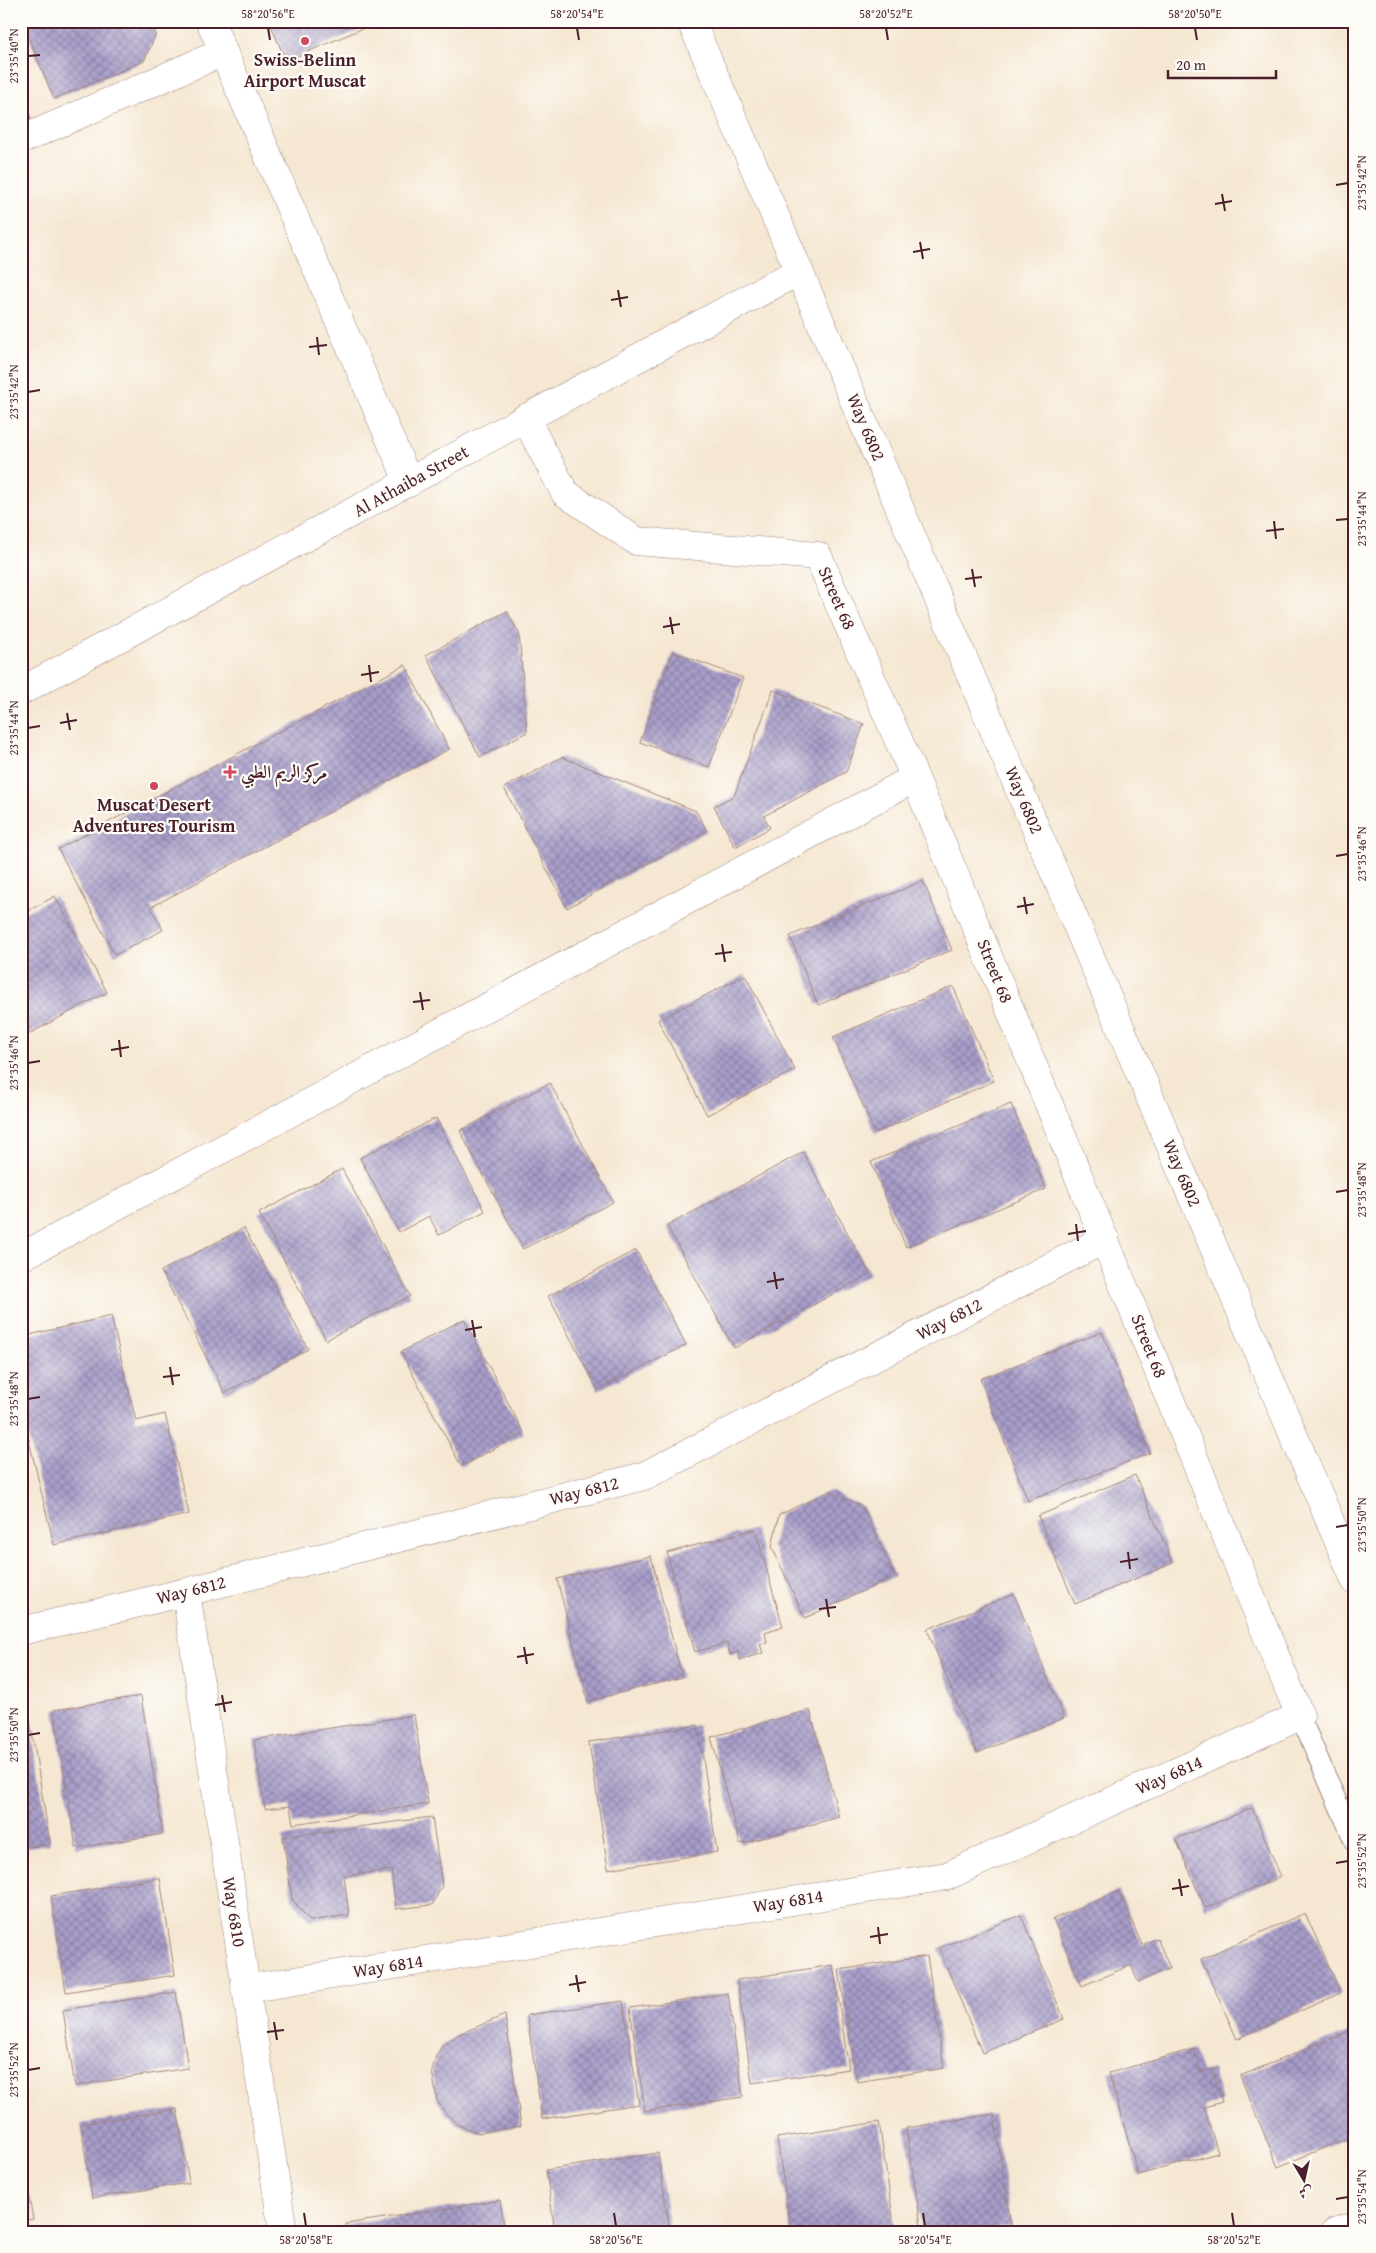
<svg xmlns="http://www.w3.org/2000/svg" width="1376" height="2253" viewBox="0 0 1376 2253" font-family="'Gentium Book Plus',Amiri,serif">
<style>
.building{fill:url(#building-cross-hatch)}
.lines{fill:none;stroke-linecap:round;stroke-linejoin:round}
.service-casing{stroke:#a0837e;stroke-width:21}
.minor-casing{stroke:#a0837e;stroke-width:29}
.tertiary-casing{stroke:#a0837e;stroke-width:29}
.service{stroke:#fff;stroke-width:19}
.minor{stroke:#fff;stroke-width:28}
.tertiary{stroke:#fff;stroke-width:28}
.ticks{fill:none;stroke:#4a1f2b;stroke-width:2}
.poi-dot{fill:#d1495b;stroke:#fdfcf7;stroke-width:2}
.labels{text-anchor:middle;stroke-width:4.5;stroke-linejoin:round;paint-order:stroke}
.poi-label{font-size:18px;font-weight:bold;fill:#4a1f2b;stroke:#fdfcf7}
.street-label{font-size:18px;fill:#4a1f2b;stroke:#fdfcf7}
.neatline{fill:none;stroke:#4a1f2b;stroke-width:2}
.ticks-label{font-size:12px;text-anchor:middle;fill:#4a1f2b}
</style>
<defs>
<pattern id="building-cross-hatch" width="8" height="8" patternUnits="userSpaceOnUse" patternTransform="scale(1.25)"><rect width="8" height="8" fill="#a89eca"/><path d="M0 0l8 8M0 8l8-8" fill="none" stroke="#8b80a4"/></pattern>
</defs>
<rect width="100%" height="100%" fill="#fdfcf7"/>
<filter id="ink" filterUnits="userSpaceOnUse"><feTurbulence type="fractalNoise" baseFrequency=".02" numOctaves="2"/><feDisplacementMap in="SourceGraphic" scale="10" xChannelSelector="R" yChannelSelector="G"/><feConvolveMatrix kernelMatrix="1 2 1 2 8 2 1 2 1" color-interpolation-filters="sRGB"/></filter>
<filter id="wash" filterUnits="userSpaceOnUse"><feTurbulence type="fractalNoise" baseFrequency=".0096" numOctaves="4" result="noise"/><feDisplacementMap in="SourceGraphic" scale="20" xChannelSelector="R" yChannelSelector="G"/><feGaussianBlur stdDeviation="1.12" result="paint"/><feColorMatrix in="noise" values="0 0 0 0 0 0 0 0 0 0 0 0 0 0 0 0 0 1.4 0 .05"/><feComposite in="paint" operator="in"/></filter>
<g filter="url(#wash)">
<rect width="100%" height="100%" fill="#f5e7d1"/>
<g id="blocks">
<path class="building" d="M 22,21 L 150,21 L 156,34 L 144,61 L 54,99 Z
M 269,21 L 380,21 L 286,61 Z
M 21,94 L 31,118 L 21,122 Z
M 507,611 L 519,633 L 527,732 L 480,757 L 426,655 Z
M 673,652 L 743,678 L 709,767 L 640,742 Z
M 405,665 L 449,749 L 151,907 L 163,930 L 115,955 L 58,849 Z
M 773,690 L 864,724 L 846,772 L 764,816 L 770,828 L 735,847 L 714,806 L 734,796 Z
M 562,757 L 696,811 L 707,831 L 567,908 L 504,788 Z
M 923,881 L 952,950 L 818,1005 L 790,936 Z
M 55,896 L 107,992 L 27,1035 L 21,1025 L 21,915 Z
M 745,975 L 795,1070 L 707,1115 L 658,1020 Z
M 953,986 L 994,1081 L 875,1133 L 833,1037 Z
M 550,1083 L 613,1202 L 523,1249 L 460,1131 Z
M 1011,1104 L 1046,1189 L 906,1247 L 871,1162 Z
M 436,1118 L 485,1211 L 439,1235 L 429,1216 L 399,1232 L 360,1158 Z
M 803,1152 L 870,1274 L 734,1348 L 667,1226 Z
M 342,1169 L 410,1296 L 326,1340 L 259,1213 Z
M 244,1228 L 308,1349 L 225,1393 L 161,1271 Z
M 636,1250 L 686,1345 L 598,1390 L 548,1296 Z
M 111,1316 L 136,1421 L 165,1414 L 189,1514 L 54,1545 L 21,1407 L 21,1337 Z
M 464,1319 L 524,1433 L 461,1466 L 401,1352 Z
M 1102,1332 L 1150,1453 L 1028,1501 L 980,1379 Z
M 1135,1475 L 1173,1563 L 1075,1604 L 1038,1516 Z
M 830,1491 L 863,1507 L 895,1576 L 805,1618 L 772,1547 L 779,1515 Z
M 755,1529 L 783,1627 L 765,1633 L 767,1643 L 760,1644 L 763,1653 L 740,1660 L 738,1652 L 730,1655 L 727,1643 L 695,1652 L 667,1553 Z
M 651,1556 L 682,1677 L 588,1701 L 557,1579 Z
M 1014,1594 L 1064,1718 L 977,1753 L 927,1629 Z
M 141,1696 L 163,1834 L 76,1848 L 54,1710 Z
M 810,1710 L 839,1817 L 740,1844 L 711,1737 Z
M 29,1714 L 50,1844 L 21,1848 L 21,1715 Z
M 414,1715 L 428,1804 L 293,1824 L 290,1806 L 265,1809 L 254,1740 Z
M 698,1725 L 717,1852 L 608,1869 L 589,1742 Z
M 1252,1808 L 1281,1877 L 1205,1908 L 1176,1839 Z
M 432,1817 L 442,1886 L 432,1905 L 396,1909 L 391,1870 L 344,1876 L 349,1915 L 310,1921 L 292,1899 L 283,1837 Z
M 160,1878 L 175,1975 L 66,1992 L 51,1896 Z
M 1119,1891 L 1142,1945 L 1157,1938 L 1170,1968 L 1138,1982 L 1131,1965 L 1082,1986 L 1053,1919 Z
M 1305,1913 L 1341,1993 L 1237,2039 L 1201,1959 Z
M 1021,1915 L 1064,2019 L 982,2053 L 939,1948 Z
M 927,1956 L 944,2068 L 857,2082 L 839,1970 Z
M 833,1965 L 849,2069 L 752,2083 L 737,1980 Z
M 176,1992 L 188,2068 L 75,2086 L 63,2010 Z
M 728,1993 L 743,2097 L 645,2111 L 630,2008 Z
M 623,2001 L 639,2104 L 542,2119 L 527,2015 Z
M 505,2015 L 521,2126 L 478,2133 L 457,2124 L 445,2113 L 437,2100 L 432,2071 L 436,2056 L 442,2046 L 457,2035 Z
M 1355,2029 L 1355,2135 L 1278,2167 L 1240,2076 Z
M 1194,2049 L 1201,2072 L 1213,2069 L 1222,2102 L 1204,2107 L 1218,2153 L 1138,2175 L 1109,2073 Z
M 177,2109 L 189,2183 L 92,2198 L 81,2124 Z
M 994,2114 L 1011,2226 L 973,2232 L 922,2232 L 906,2128 Z
M 879,2122 L 895,2232 L 791,2232 L 777,2138 Z
M 21,2153 L 33,2219 L 21,2221 Z
M 658,2153 L 670,2232 L 555,2232 L 546,2170 Z
M 500,2200 L 505,2232 L 347,2232 L 346,2224 Z"/>
</g>
</g>
<g filter="url(#ink)">
<use href="#blocks" fill-opacity="0" stroke="#a0837e" stroke-width="1"/>
<g class="lines">
<defs>
<path id="service" d="M 1300,1716 L 1355,1843"/>
<path id="minor" d="M 210,21 L 409,483
M 21,140 L 223,52
M 21,1257 L 915,778
M 186,1592 L 283,2232
M 21,1631 L 186,1592 L 644,1476 L 1105,1239
M 245,1989 L 947,1876 L 1300,1716 L 915,778 L 818,556 L 636,541 L 565,493 L 525,418
M 1335,2232 L 1355,2226"/>
<path id="tertiary" d="M 691,21 L 799,271 L 1355,1580
M 21,691 L 799,271"/>
</defs>
<use href="#service" class="service-casing"/>
<use href="#minor" class="minor-casing"/>
<use href="#tertiary" class="tertiary-casing"/>
<use href="#service" class="service"/>
<use href="#minor" class="minor"/>
<use href="#tertiary" class="tertiary"/>
</g>
</g>
<path class="ticks" d="M 268,28 L 270,40M 577,28 L 579,40M 886,28 L 888,40M 1195,28 L 1197,40M 28,56 L 40,55M 1336,185 L 1348,183M 1222,194 L 1225,211M 1215,204 L 1232,201M 920,242 L 923,259M 913,252 L 930,249M 618,290 L 621,307M 611,300 L 628,297M 317,337 L 319,355M 309,347 L 327,345M 28,392 L 40,390M 1336,520 L 1348,519M 1274,521 L 1276,539M 1266,531 L 1284,529M 972,569 L 975,587M 965,579 L 982,577M 670,617 L 673,634M 663,627 L 680,624M 369,665 L 371,682M 361,675 L 379,672M 67,713 L 70,730M 60,723 L 77,720M 28,728 L 40,726M 1336,856 L 1348,854M 1024,897 L 1027,914M 1017,907 L 1034,904M 722,944 L 725,962M 715,954 L 732,952M 420,992 L 423,1010M 413,1002 L 430,1000M 119,1040 L 121,1057M 111,1050 L 129,1047M 28,1063 L 40,1061M 1336,1192 L 1348,1190M 1076,1224 L 1078,1241M 1068,1234 L 1086,1231M 774,1272 L 777,1289M 767,1282 L 784,1279M 472,1320 L 475,1337M 465,1330 L 482,1327M 170,1367 L 173,1385M 163,1377 L 180,1375M 28,1399 L 40,1397M 1336,1527 L 1348,1525M 1128,1552 L 1130,1569M 1120,1562 L 1138,1559M 826,1599 L 829,1617M 819,1609 L 836,1607M 524,1647 L 527,1664M 517,1657 L 534,1654M 222,1695 L 225,1712M 215,1705 L 232,1702M 28,1735 L 40,1733M 1336,1863 L 1348,1861M 1179,1879 L 1182,1896M 1172,1889 L 1189,1886M 878,1927 L 880,1944M 870,1937 L 888,1934M 576,1975 L 579,1992M 569,1985 L 586,1982M 274,2022 L 277,2040M 267,2032 L 284,2030M 28,2070 L 40,2068M 1336,2199 L 1348,2197M 304,2213 L 306,2226M 614,2213 L 616,2226M 923,2213 L 925,2226M 1232,2213 L 1234,2226"/>
<g class="poi-dot">
<circle cx="305" cy="41" r="5"/>
<path d="M227.5 764.5h5v5h5v5h-5v5h-5v-5h-5v-5h5z"/>
<circle cx="154" cy="786" r="5"/>
</g>
<g class="labels">
<g class="poi-label">
<text x="305" y="66">Swiss-Belinn<tspan x="305" dy="21">Airport Muscat</tspan></text>
<text x="241" y="778" text-anchor="start">مركز الريم الطبي</text>
<text x="154" y="811">Muscat Desert<tspan x="154" dy="21">Adventures Tourism</tspan></text>
</g>
<g class="street-label">
<text transform="translate(866 427) rotate(67)" y="6">Way 6802</text>
<text transform="translate(411 481) rotate(-29)" y="6">Al Athaiba Street</text>
<text transform="translate(837 598) rotate(66)" y="6">Street 68</text>
<text transform="translate(1024 800) rotate(67)" y="6">Way 6802</text>
<text transform="translate(995 971) rotate(68)" y="6">Street 68</text>
<text transform="translate(1182 1173) rotate(67)" y="6">Way 6802</text>
<text transform="translate(949 1319) rotate(-27)" y="6">Way 6812</text>
<text transform="translate(1149 1346) rotate(68)" y="6">Street 68</text>
<text transform="translate(584 1491) rotate(-14)" y="6">Way 6812</text>
<text transform="translate(191 1590) rotate(-14)" y="6">Way 6812</text>
<text transform="translate(1169 1775) rotate(-24)" y="6">Way 6814</text>
<text transform="translate(788 1901) rotate(-9)" y="6">Way 6814</text>
<text transform="translate(234 1912) rotate(81)" y="6">Way 6810</text>
<text transform="translate(388 1966) rotate(-9)" y="6">Way 6814</text>
</g>
</g>
<rect width="1376" height="2253" fill="none" stroke="#fdfcf7" stroke-width="55"/>
<g transform="translate(1304 2180) rotate(171)" stroke="#fdfcf7" stroke-width="4" paint-order="stroke">
<path d="M0-4L9 19L0 12L-9 19Z" fill="#4a1f2b"/>
<text y="-8" font-size="14" font-weight="bold" text-anchor="middle" fill="#4a1f2b">ش</text>
</g>
<path d="M1168 70v8h108v-8" fill="none" stroke="#4a1f2b" stroke-width="2.5"/>
<text x="1176" y="70" font-size="15" fill="#4a1f2b" stroke="#fdfcf7" stroke-width="4" paint-order="stroke">20 m</text>
<rect x="28" y="28" width="1320" height="2198" class="neatline"/>
<g class="ticks-label">
<text x="268" y="18">58°20'56"E</text>
<text x="577" y="18">58°20'54"E</text>
<text x="886" y="18">58°20'52"E</text>
<text x="1195" y="18">58°20'50"E</text>
<text transform="translate(14 56) rotate(-90)" y="4">23°35'40"N</text>
<text transform="translate(1362 183) rotate(-90)" y="4">23°35'42"N</text>
<text transform="translate(14 392) rotate(-90)" y="4">23°35'42"N</text>
<text transform="translate(1362 519) rotate(-90)" y="4">23°35'44"N</text>
<text transform="translate(14 728) rotate(-90)" y="4">23°35'44"N</text>
<text transform="translate(1362 854) rotate(-90)" y="4">23°35'46"N</text>
<text transform="translate(14 1063) rotate(-90)" y="4">23°35'46"N</text>
<text transform="translate(1362 1190) rotate(-90)" y="4">23°35'48"N</text>
<text transform="translate(14 1399) rotate(-90)" y="4">23°35'48"N</text>
<text transform="translate(1362 1525) rotate(-90)" y="4">23°35'50"N</text>
<text transform="translate(14 1735) rotate(-90)" y="4">23°35'50"N</text>
<text transform="translate(1362 1861) rotate(-90)" y="4">23°35'52"N</text>
<text transform="translate(14 2070) rotate(-90)" y="4">23°35'52"N</text>
<text transform="translate(1362 2197) rotate(-90)" y="4">23°35'54"N</text>
<text x="306" y="2244">58°20'58"E</text>
<text x="616" y="2244">58°20'56"E</text>
<text x="925" y="2244">58°20'54"E</text>
<text x="1234" y="2244">58°20'52"E</text>
</g>
</svg>
